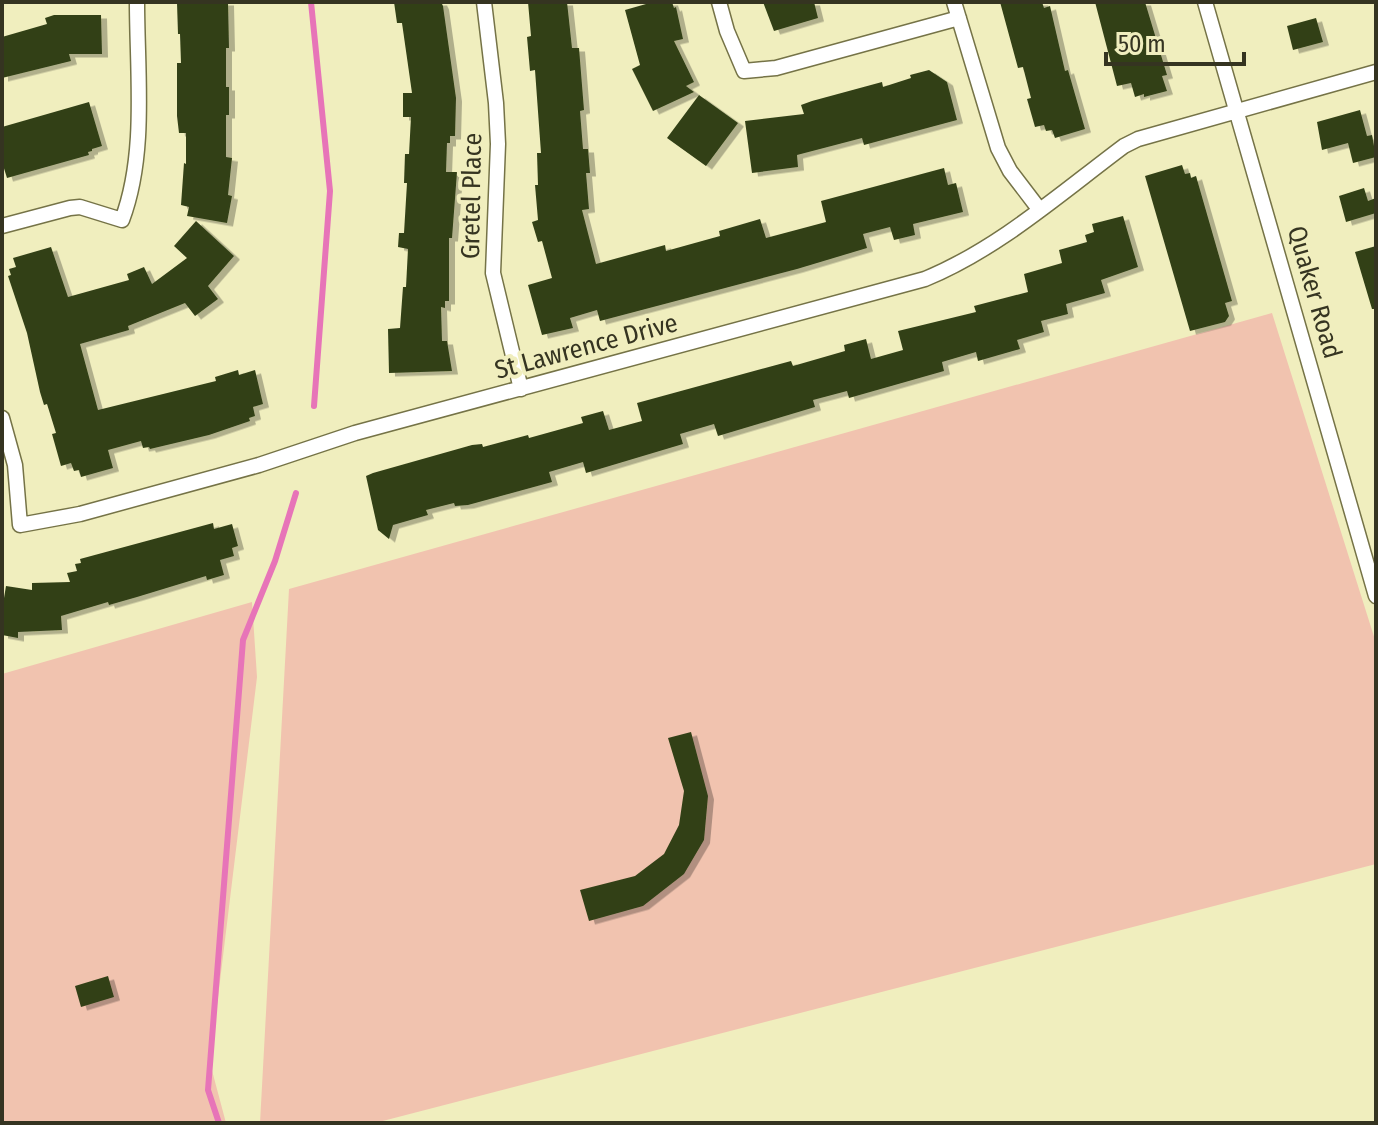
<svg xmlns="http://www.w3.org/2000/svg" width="1378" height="1125" viewBox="0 0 1378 1125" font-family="'Fira Sans Condensed',sans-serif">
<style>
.green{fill:#f1c3af}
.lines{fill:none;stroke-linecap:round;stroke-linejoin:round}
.stream{stroke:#e774b8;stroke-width:6}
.building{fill:#324017;filter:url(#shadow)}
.street-casing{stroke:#757347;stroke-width:17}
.street{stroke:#fff;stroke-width:14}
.labels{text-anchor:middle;stroke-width:8;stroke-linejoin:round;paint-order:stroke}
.street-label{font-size:26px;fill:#353421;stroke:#f0eebe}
</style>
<defs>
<filter id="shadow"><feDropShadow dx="6" dy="3.5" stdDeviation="0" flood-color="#0004"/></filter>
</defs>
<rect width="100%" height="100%" fill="#f0eebe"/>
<path class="green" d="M 1272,313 L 1376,643 L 1376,864 L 375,1123 L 260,1123 L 289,589 Z
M 252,602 L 257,677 L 210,1063 L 226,1123 L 2,1123 L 2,674 Z"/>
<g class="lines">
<path class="stream" d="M 311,2 L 330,191 L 314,406
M 219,1123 L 208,1090 L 243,640 L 275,561 L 296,493"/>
</g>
<path class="building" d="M 179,2 L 228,2 L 229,48 L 226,48 L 226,87 L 229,87 L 229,115 L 226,115 L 226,157 L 232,158 L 228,195 L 232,196 L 227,223 L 187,216 L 189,207 L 181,205 L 184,163 L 186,164 L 186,133 L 179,133 L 177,116 L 177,63 L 181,63 L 180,34 L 178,34 L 177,3 Z
M 394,2 L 441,2 L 443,6 L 456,98 L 455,136 L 450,136 L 450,143 L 447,143 L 446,172 L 457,172 L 452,238 L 449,238 L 449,301 L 445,301 L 445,308 L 441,307 L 442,341 L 447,341 L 452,371 L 389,373 L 388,329 L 400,328 L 403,287 L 406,287 L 408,249 L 398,247 L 399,233 L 404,233 L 407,183 L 404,183 L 405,154 L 409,154 L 411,117 L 403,117 L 403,93 L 412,93 L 402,23 L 397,23 Z
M 528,2 L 567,2 L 572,48 L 579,48 L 584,110 L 580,111 L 583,149 L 588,149 L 590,173 L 586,173 L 589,209 L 582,210 L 596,264 L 665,245 L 666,251 L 720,236 L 719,231 L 760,219 L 766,238 L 826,222 L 821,201 L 944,168 L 948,185 L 956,183 L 963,212 L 913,224 L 915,235 L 894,240 L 890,227 L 863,234 L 867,248 L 797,269 L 600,321 L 597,310 L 570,318 L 573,328 L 542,335 L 528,285 L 552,278 L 542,241 L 538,242 L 532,222 L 538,220 L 535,185 L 538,185 L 537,153 L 541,153 L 535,70 L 530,71 L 527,37 L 531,36 Z
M 653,2 L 672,2 L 674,8 L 676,7 L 683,39 L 674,41 L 694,82 L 686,86 L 694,92 L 653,111 L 632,69 L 640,65 L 625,10 Z
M 763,2 L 814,2 L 818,18 L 774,31 Z
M 1000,2 L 1042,2 L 1044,8 L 1050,6 L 1065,71 L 1068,70 L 1085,129 L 1055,138 L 1052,130 L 1046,131 L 1044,125 L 1035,127 L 1027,99 L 1031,98 L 1023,67 L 1018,68 Z
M 1095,2 L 1145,2 L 1167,75 L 1162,76 L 1167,91 L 1144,97 L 1144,94 L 1135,97 L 1131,83 L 1117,86 Z
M 54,15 L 101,15 L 102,54 L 69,54 L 71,61 L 2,78 L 2,37 L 47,24 L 45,18 Z
M 1316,18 L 1323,42 L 1293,50 L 1287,26 Z
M 929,70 L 947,82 L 957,120 L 864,145 L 862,138 L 797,155 L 798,167 L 752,173 L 745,121 L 804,114 L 801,105 L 812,101 L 882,82 L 883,87 L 911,78 L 910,75 Z
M 699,95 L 738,123 L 706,166 L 667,138 Z
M 89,102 L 102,146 L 92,149 L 92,151 L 88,152 L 89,155 L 7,178 L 2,162 L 2,127 Z
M 1360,110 L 1367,136 L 1372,135 L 1376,157 L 1353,163 L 1348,143 L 1322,150 L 1317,122 Z
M 1182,165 L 1185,174 L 1190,173 L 1191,178 L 1196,176 L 1232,301 L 1225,303 L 1229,316 L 1225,322 L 1190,331 L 1145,176 Z
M 1364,188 L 1368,201 L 1376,198 L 1376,213 L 1346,222 L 1339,196 Z
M 1123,216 L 1138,267 L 1101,280 L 1105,293 L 1066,304 L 1068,314 L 1041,321 L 1044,332 L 1017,340 L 1020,349 L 978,361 L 976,352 L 942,362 L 944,371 L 849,398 L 847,391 L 813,400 L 815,407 L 718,436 L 714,424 L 680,434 L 683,444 L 586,473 L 583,462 L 549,472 L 552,482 L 468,505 L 455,506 L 454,503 L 426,510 L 428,515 L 393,525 L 389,539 L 378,530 L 366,476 L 373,473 L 472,445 L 482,444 L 483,447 L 528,435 L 529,438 L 583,423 L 581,417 L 603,411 L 609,430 L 642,421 L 637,403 L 791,361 L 793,366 L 845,351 L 844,345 L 866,339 L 871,359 L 903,350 L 898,331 L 976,312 L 974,306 L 1028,292 L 1024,274 L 1062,263 L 1059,250 L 1087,242 L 1085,235 L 1094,232 L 1092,224 Z
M 196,221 L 234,256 L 208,286 L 218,299 L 195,316 L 185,303 L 128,326 L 129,330 L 80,344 L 98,410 L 216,381 L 215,377 L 238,370 L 239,375 L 255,370 L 263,404 L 253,407 L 255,416 L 249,418 L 250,421 L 209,435 L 150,449 L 149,447 L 143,448 L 141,441 L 108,450 L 113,468 L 81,477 L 79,470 L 74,471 L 71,463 L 61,466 L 52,434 L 56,433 L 47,404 L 44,405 L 40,392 L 27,333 L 8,276 L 11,275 L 9,269 L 16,267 L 13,258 L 51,247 L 68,297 L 129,280 L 127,274 L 144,267 L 152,284 L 187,258 L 174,246 Z
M 1376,246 L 1376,309 L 1372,309 L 1355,252 Z
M 213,523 L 214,529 L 232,524 L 238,546 L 232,548 L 234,556 L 220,560 L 224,575 L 207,580 L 206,576 L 137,597 L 109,605 L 108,602 L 61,616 L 62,630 L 18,632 L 18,638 L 2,635 L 2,597 L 4,598 L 6,586 L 32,590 L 32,583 L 70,582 L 67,573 L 77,571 L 75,564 L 81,563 L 80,559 Z
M 691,732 L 708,796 L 704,840 L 684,874 L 643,906 L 589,921 L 580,890 L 635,876 L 664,854 L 679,825 L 684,791 L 668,738 Z
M 108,976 L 114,997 L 81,1007 L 75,986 Z"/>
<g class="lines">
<defs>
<path id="street" d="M 484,2 L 496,103 L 498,144 L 493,273 L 521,389
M 719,2 L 727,31 L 744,71 L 776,68 L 959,18
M 954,2 L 998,148 L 1010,171 L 1039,209
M 1205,2 L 1376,596
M 2,226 L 70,208 L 80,207 L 122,220 C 147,154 137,73 137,2
M 2,418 L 15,465 L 20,525 L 80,514 L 259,465 L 355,433 L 925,279 C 998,249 1061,193 1124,146 L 1138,139 L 1376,72"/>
</defs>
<use href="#street" class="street-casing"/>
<use href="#street" class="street"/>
</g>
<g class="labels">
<g class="street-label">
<text transform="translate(471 196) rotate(-89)" y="9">Gretel Place</text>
<text transform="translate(1315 292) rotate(74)" y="9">Quaker Road</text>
<text transform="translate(586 346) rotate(-15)" y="9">St Lawrence Drive</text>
</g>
</g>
<rect width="1378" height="1125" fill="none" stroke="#353421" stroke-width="8"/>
<path d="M1106 52v12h138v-12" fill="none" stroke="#353421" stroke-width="4"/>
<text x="1118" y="52" font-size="24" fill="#353421" stroke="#f0eebe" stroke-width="6" paint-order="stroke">50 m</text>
</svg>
